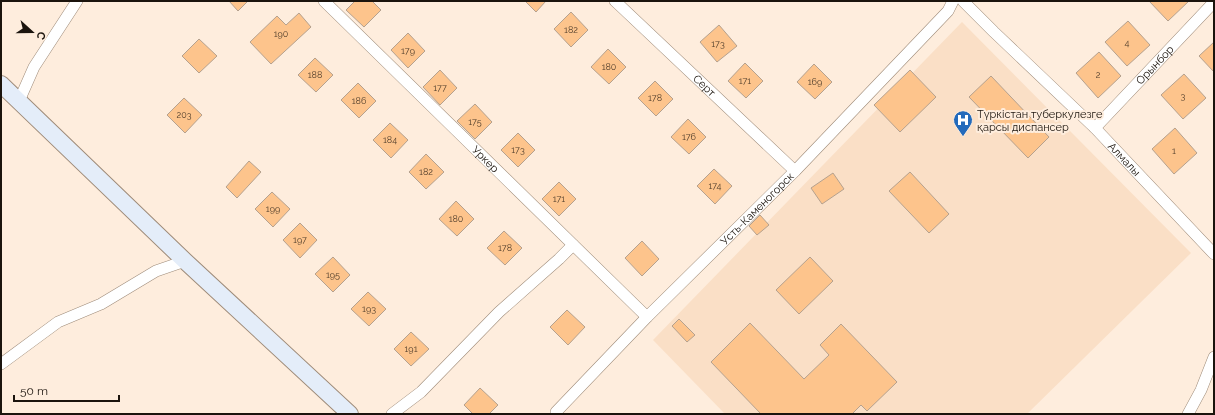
<svg xmlns="http://www.w3.org/2000/svg" width="1215" height="415" viewBox="0 0 1215 415" font-family="Raleway,sans-serif">
<style>
.built{fill:#fadfc6}
.building{fill:#fdc48c;stroke:#b5a18e}
.lines{fill:none;stroke-linecap:round;stroke-linejoin:round}
.minor-casing{stroke:#9e8b79;stroke-width:12}
.secondary-casing{stroke:#9e8b79;stroke-width:18}
.minor{stroke:#fff;stroke-width:11}
.secondary{stroke:#e4edf9;stroke-width:16}
.labels{text-anchor:middle;stroke-width:4;stroke-linejoin:round;paint-order:stroke}
.number-label{font-size:9px;fill:#54402d}
.street-label{font-size:11px;fill:#1b140d;stroke:#feeddd}
.poi-label{font-size:11px;fill:#1b140d;stroke:#feeddd;text-anchor:start}
</style>
<rect width="100%" height="100%" fill="#feeddd"/>
<path class="built" d="M 962,22 L 1191,253 L 1027,414 L 725,414 L 653,340 Z"/>
<path class="building" d="M 229,1 L 248,1 L 238,11 Z
M 355,1 L 372,1 L 381,10 L 364,27 L 346,10 Z
M 525,1 L 546,1 L 536,12 Z
M 1149,1 L 1189,1 L 1168,21 Z
M 571,12 L 588,30 L 571,47 L 554,29 Z
M 299,13 L 311,27 L 271,64 L 250,42 L 277,16 L 286,25 Z
M 1128,21 L 1150,45 L 1127,66 L 1105,42 Z
M 719,25 L 737,46 L 717,62 L 700,42 Z
M 408,33 L 425,51 L 408,68 L 391,50 Z
M 199,39 L 217,56 L 199,73 L 182,56 Z
M 1214,42 L 1214,72 L 1199,56 Z
M 608,49 L 626,67 L 609,84 L 591,67 Z
M 1099,52 L 1121,76 L 1098,98 L 1076,73 Z
M 315,58 L 333,75 L 316,92 L 298,75 Z
M 745,63 L 763,81 L 746,98 L 728,81 Z
M 814,64 L 832,82 L 815,99 L 797,82 Z
M 440,70 L 457,88 L 440,105 L 423,87 Z
M 910,70 L 936,97 L 900,132 L 874,105 Z
M 1184,74 L 1206,98 L 1183,119 L 1161,95 Z
M 991,76 L 1049,137 L 1028,158 L 969,97 Z
M 655,81 L 673,99 L 656,116 L 638,98 Z
M 358,83 L 376,101 L 359,118 L 341,100 Z
M 184,98 L 202,115 L 185,133 L 167,115 Z
M 475,104 L 492,122 L 475,139 L 457,121 Z
M 688,119 L 706,137 L 689,154 L 671,137 Z
M 390,123 L 408,140 L 391,158 L 373,140 Z
M 1175,128 L 1197,153 L 1174,174 L 1152,149 Z
M 518,133 L 535,150 L 518,167 L 501,150 Z
M 426,154 L 444,172 L 426,189 L 409,172 Z
M 249,161 L 261,172 L 237,198 L 226,187 Z
M 714,169 L 732,186 L 715,204 L 697,186 Z
M 910,172 L 949,214 L 929,233 L 889,191 Z
M 833,173 L 844,189 L 822,204 L 811,188 Z
M 559,182 L 576,199 L 559,216 L 542,199 Z
M 272,192 L 290,209 L 273,227 L 255,209 Z
M 456,201 L 474,219 L 457,236 L 439,219 Z
M 760,215 L 769,225 L 757,235 L 749,226 Z
M 300,223 L 317,240 L 300,258 L 283,240 Z
M 504,231 L 522,248 L 505,265 L 487,248 Z
M 642,241 L 659,259 L 642,276 L 625,258 Z
M 333,257 L 350,275 L 333,292 L 315,274 Z
M 810,257 L 833,281 L 799,314 L 776,290 Z
M 368,292 L 386,309 L 369,326 L 351,309 Z
M 567,310 L 585,327 L 568,345 L 550,327 Z
M 679,319 L 695,335 L 687,342 L 672,326 Z
M 750,323 L 804,379 L 829,355 L 820,345 L 841,324 L 897,382 L 867,411 L 861,405 L 852,414 L 761,414 L 711,362 Z
M 411,332 L 429,349 L 411,366 L 394,349 Z
M 480,388 L 498,405 L 489,414 L 473,414 L 464,405 Z"/>
<g class="lines">
<defs>
<g id="minor">
<path id="s1" d="M 324,1 L 647,317"/>
<path id="s2" d="M 615,1 L 795,171"/>
<path id="s3" d="M 963,1 L 994,32 L 1095,128 L 1214,254"/>
<path d="M 19,101 L 34,67 L 77,1"/>
<path id="s4" d="M 1095,128 L 1214,2"/>
<path d="M 1,364 L 58,322 L 101,304 L 156,271 L 185,261"/>
<path id="s5" d="M 556,412 L 647,317 L 795,171 L 948,11 L 953,1"/>
<path d="M 392,414 L 421,392 L 499,312 L 559,259 L 573,245"/>
<path d="M 1188,414 L 1201,390 L 1214,357"/>
</g>
<path id="secondary" d="M 1,84 L 185,261 L 350,414"/>
</defs>
<use href="#minor" class="minor-casing"/>
<use href="#secondary" class="secondary-casing"/>
<use href="#minor" class="minor"/>
<use href="#secondary" class="secondary"/>
</g>
<defs>
<symbol id="hospital-pin" viewBox="-11 -11 22 30"><path d="M0 17L-7.5 6A9.5 9.5 0 1 1 7.5 6Z" fill="#236abb" stroke="#feeddd"/><path d="M-5-5h3v3.5h4V-5h3V5h-3V1.5h-4V5h-3Z" fill="#fff"/></symbol>
</defs>
<g fill-rule="evenodd">
<use href="#hospital-pin" x="952" y="109" width="22" height="30"/>
</g>
<g class="labels">
<g class="number-label">
<text x="571" y="33">182</text>
<text x="281" y="37">190</text>
<text x="1127" y="46">4</text>
<text x="718" y="47">173</text>
<text x="408" y="54">179</text>
<text x="609" y="70">180</text>
<text x="315" y="78">188</text>
<text x="1098" y="78">2</text>
<text x="745" y="84">171</text>
<text x="815" y="85">169</text>
<text x="440" y="91">177</text>
<text x="1183" y="99">3</text>
<text x="655" y="101">178</text>
<text x="359" y="104">186</text>
<text x="184" y="118">203</text>
<text x="475" y="125">175</text>
<text x="689" y="140">176</text>
<text x="390" y="143">184</text>
<text x="518" y="153">173</text>
<text x="1174" y="154">1</text>
<text x="426" y="175">182</text>
<text x="715" y="189">174</text>
<text x="559" y="202">171</text>
<text x="273" y="212">199</text>
<text x="456" y="222">180</text>
<text x="300" y="243">197</text>
<text x="505" y="251">178</text>
<text x="333" y="278">195</text>
<text x="369" y="312">193</text>
<text x="411" y="352">191</text>
</g>
<g class="street-label">
<text dy="4" stroke="none"><textPath href="#s4" startOffset="87">Орынбор</textPath></text>
<text dy="4" stroke="none"><textPath href="#s2" startOffset="123">Серт</textPath></text>
<text dy="4" stroke="none"><textPath href="#s1" startOffset="226">Уркер</textPath></text>
<text dy="4" stroke="none"><textPath href="#s3" startOffset="226">Алмалы</textPath></text>
<text dy="4" stroke="none"><textPath href="#s5" startOffset="286">Усть-Каменогорск</textPath></text>
</g>
<g class="poi-label">
<text x="977" y="118">Түркістан туберкулезге<tspan x="977" dy="13">қарсы диспансер</tspan></text>
</g>
</g>
<rect width="1215" height="415" fill="none" stroke="#1b140d" stroke-width="4"/>
<g transform="translate(32 32) rotate(111)" stroke="#feeddd" stroke-width="3" paint-order="stroke">
<path d="M0-3L7 15L0 10L-7 15Z" fill="#1b140d"/>
<text y="-6" font-size="11" font-weight="bold" text-anchor="middle" fill="#1b140d">С</text>
</g>
<path d="M14 395v6h105v-6" fill="none" stroke="#1b140d" stroke-width="2"/>
<text x="20" y="395" font-size="12" fill="#1b140d" stroke="#feeddd" stroke-width="3" paint-order="stroke">50 m</text>
</svg>
